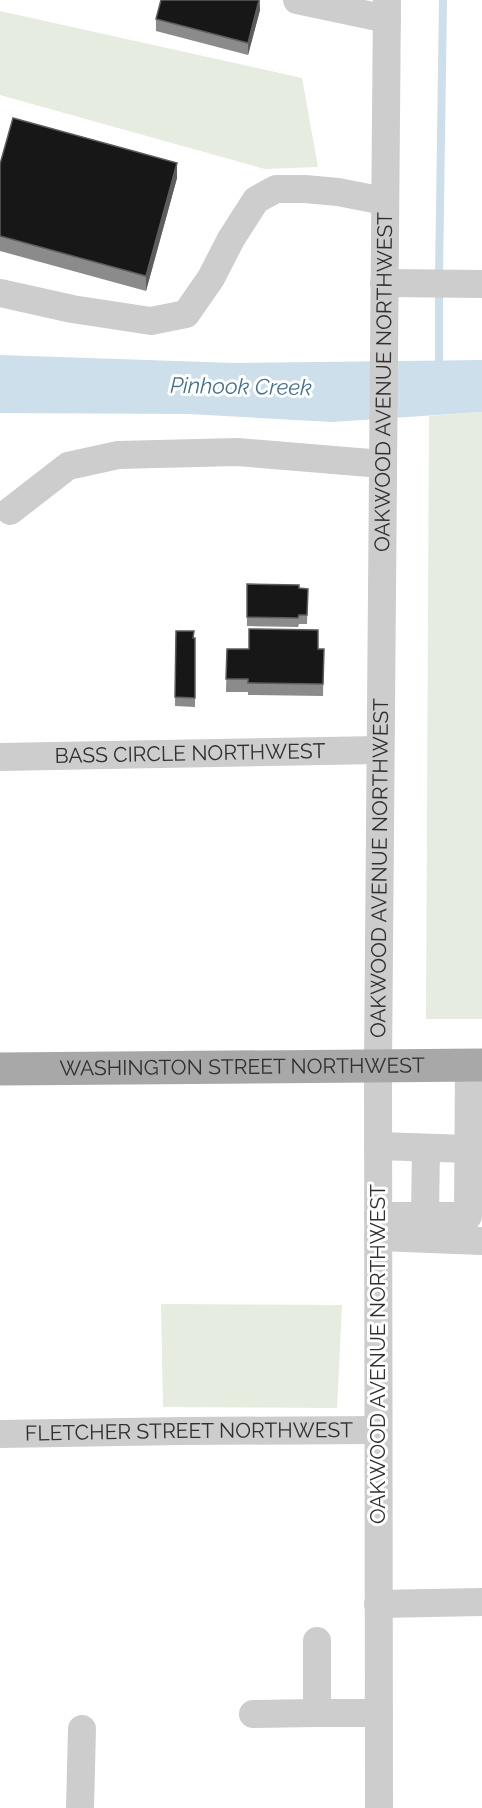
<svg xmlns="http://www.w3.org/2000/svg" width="482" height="1808" viewBox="0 0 482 1808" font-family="Raleway,sans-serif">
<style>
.green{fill:#e6ecdf}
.water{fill:#cddfea}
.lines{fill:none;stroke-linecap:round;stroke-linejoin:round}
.stream{stroke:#cddfea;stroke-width:8}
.minor{stroke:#cdcdcd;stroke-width:28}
.major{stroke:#a8a8a8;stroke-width:33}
.wall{fill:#8b8b8b}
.shaded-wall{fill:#5d5d5d}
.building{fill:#171717;stroke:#5d5d5d;stroke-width:1.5}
.labels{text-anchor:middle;stroke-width:6;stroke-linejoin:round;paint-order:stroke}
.street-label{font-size:21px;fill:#303030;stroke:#fff}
.water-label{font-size:22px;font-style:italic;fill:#43708c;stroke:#fff}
</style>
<rect width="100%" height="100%" fill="#fff"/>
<path class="green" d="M 0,11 L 302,78 L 318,167 L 265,169 L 0,95 Z
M 482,412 L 482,1019 L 426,1019 L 429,416 Z
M 161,1304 L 342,1305 L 337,1408 L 163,1407 Z"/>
<path class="water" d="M 0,355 L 235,363 L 482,360 L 482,412 L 332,422 L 189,414 L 0,413 Z"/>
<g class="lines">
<path class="stream" d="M 439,277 L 443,0
M 439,370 L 439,289"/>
<g class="minor">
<path d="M 297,0 L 387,19"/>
<path d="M 384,283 L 482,284"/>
<path d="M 0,293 L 72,309 L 151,321 L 186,314 L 211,278 L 231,239 L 256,200 L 276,189 L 305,189 L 338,192 L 384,201"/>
<path d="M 10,511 L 68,466 L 118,455 L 237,452 L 382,464"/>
<path id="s1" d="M 0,757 L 380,750"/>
<path d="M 378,1146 L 469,1149 L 482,1153"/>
<path d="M 378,1216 L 468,1216 L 469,1065"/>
<path d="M 425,1216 L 426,1148"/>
<path d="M 378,1237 L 482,1241"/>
<path id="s2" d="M 0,1434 L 183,1431 L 377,1430"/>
<path d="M 378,1604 L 482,1602"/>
<path d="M 317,1713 L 379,1713"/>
<path d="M 253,1714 L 317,1713 L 317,1641"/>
<path d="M 80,1808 L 82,1729"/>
<path id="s3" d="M 379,1808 L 378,1066 L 387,0"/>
</g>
<path class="major" id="s4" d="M 0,1069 L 482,1065"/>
</g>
<path class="wall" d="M 260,0 L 260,10 L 248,55 L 156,31 L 156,19 Z
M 0,164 L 177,178 L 146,291 L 0,251 Z
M 247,584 L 308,589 L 307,624 L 299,624 L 298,627 L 247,626 Z
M 176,631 L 195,638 L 195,707 L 175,706 Z
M 227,649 L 324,649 L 323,696 L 248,695 L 248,692 L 226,692 Z"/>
<path class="shaded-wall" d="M 259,0 L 260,10 L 248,55 L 248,43 Z
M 177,163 L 177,178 L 146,291 L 146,276 Z"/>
<path class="building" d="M 161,0 L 259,0 L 248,43 L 156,19 Z
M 13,118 L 177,163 L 146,276 L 0,236 L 0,164 Z
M 247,584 L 299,585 L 299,588 L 308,589 L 307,615 L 299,615 L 298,618 L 247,617 Z
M 249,629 L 318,630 L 318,649 L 324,649 L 323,684 L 248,683 L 248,679 L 226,679 L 227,649 L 249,649 Z
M 176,631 L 194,631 L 193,638 L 195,638 L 195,698 L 175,697 Z"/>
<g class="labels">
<g class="street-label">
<text dy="7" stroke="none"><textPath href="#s3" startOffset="1426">OAKWOOD AVENUE NORTHWEST</textPath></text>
<text dy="7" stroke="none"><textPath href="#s1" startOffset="190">BASS CIRCLE NORTHWEST</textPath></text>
<text dy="7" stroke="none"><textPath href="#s3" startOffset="940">OAKWOOD AVENUE NORTHWEST</textPath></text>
<text dy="7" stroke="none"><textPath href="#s4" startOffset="242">WASHINGTON STREET NORTHWEST</textPath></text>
<text transform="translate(378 1354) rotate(-90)" y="7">OAKWOOD AVENUE NORTHWEST</text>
<text dy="7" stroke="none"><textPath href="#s2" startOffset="189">FLETCHER STREET NORTHWEST</textPath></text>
</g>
<g class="water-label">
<text transform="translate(241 386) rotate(1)" y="8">Pinhook Creek</text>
</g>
</g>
</svg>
